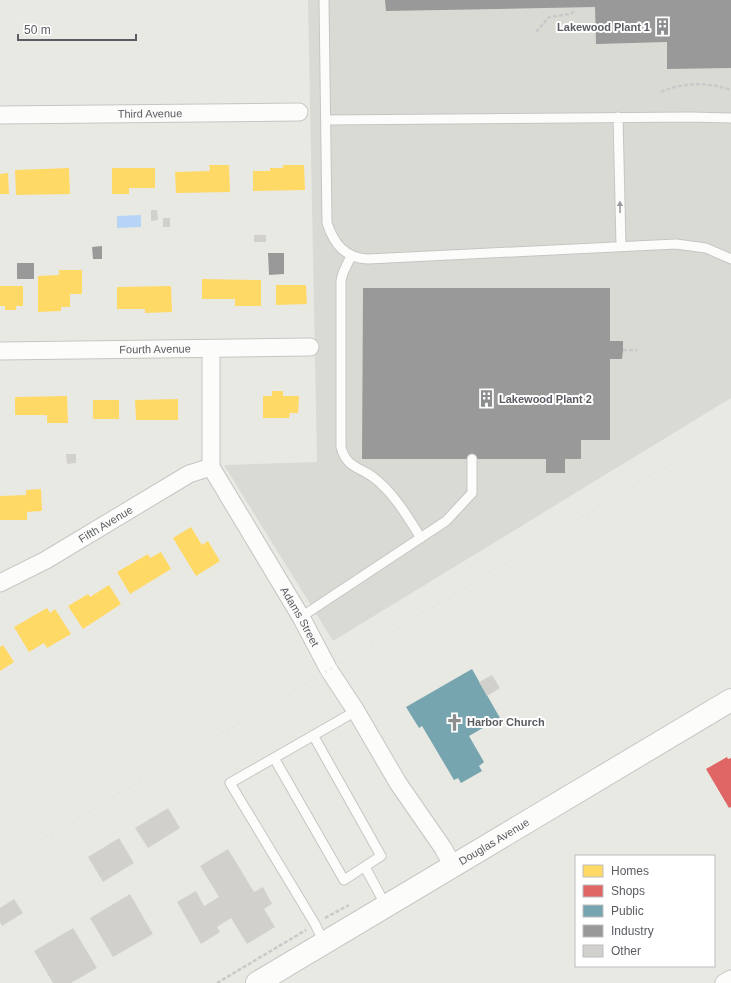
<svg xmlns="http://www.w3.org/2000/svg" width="731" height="983" viewBox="0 0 731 983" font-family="Helvetica,sans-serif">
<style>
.industrial{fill:#dadad5}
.water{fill:#b6d5f6}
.homes{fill:#ffd966}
.shops{fill:#e06666}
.public{fill:#76a5af}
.industry{fill:#999}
.building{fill:#d1d0cd}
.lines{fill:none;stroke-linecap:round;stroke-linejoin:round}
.service-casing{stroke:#c5c6c4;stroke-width:11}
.minor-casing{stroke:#c5c6c4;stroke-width:19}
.tertiary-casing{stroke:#c5c6c4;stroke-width:24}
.path{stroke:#c6cbc9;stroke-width:2.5;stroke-dasharray:4 2;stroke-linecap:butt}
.service{stroke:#fcfcfb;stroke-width:9}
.minor{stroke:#fcfcfb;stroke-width:17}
.tertiary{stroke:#fcfcfb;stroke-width:22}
.rail{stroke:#e1e2e1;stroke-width:3;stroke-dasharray:1 5;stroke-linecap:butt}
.oneway{fill:#9a9c9f}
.labels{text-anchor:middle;stroke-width:4;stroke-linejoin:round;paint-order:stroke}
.poi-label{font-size:11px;font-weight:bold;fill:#595c61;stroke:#fff;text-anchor:start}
.street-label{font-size:11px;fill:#595c61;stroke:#fff}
</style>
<rect width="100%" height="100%" fill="#e9e9e4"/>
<path class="industrial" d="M 308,0 L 731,0 L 731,398 L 333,641 L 224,465 L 317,462 Z"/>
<path class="water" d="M 141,215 L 141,227 L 117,228 L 117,216 Z"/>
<path class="homes" d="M 209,165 L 229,165 L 230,192 L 176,193 L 175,172 L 210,171 Z
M 283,165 L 304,165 L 305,190 L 253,191 L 253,171 L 270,171 L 270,168 L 283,168 Z
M 69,168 L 70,194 L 16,195 L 15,170 Z
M 112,168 L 155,168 L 155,188 L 129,188 L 129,194 L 112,194 Z
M 8,173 L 9,194 L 0,194 L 0,174 Z
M 59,270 L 82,270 L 82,294 L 70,294 L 70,307 L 61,307 L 61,311 L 38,312 L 38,276 L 59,275 Z
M 202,279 L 261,280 L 261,306 L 235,306 L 235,299 L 202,299 Z
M 276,285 L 306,285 L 307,304 L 276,305 Z
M 0,286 L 23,286 L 23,306 L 16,306 L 16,310 L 5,310 L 5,306 L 0,306 Z
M 171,286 L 172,312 L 145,313 L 145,309 L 117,309 L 117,287 Z
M 272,391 L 283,391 L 283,396 L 299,396 L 298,413 L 290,413 L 289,418 L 263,418 L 263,396 L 272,396 Z
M 67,396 L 68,423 L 47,423 L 47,415 L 15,415 L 15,397 Z
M 178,399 L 178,420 L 136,420 L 135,400 Z
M 93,400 L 119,400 L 119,419 L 93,419 Z
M 41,489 L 42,511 L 27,512 L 27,520 L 0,520 L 0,496 L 26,495 L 26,490 Z
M 191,527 L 202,545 L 208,541 L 220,561 L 196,576 L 173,538 Z
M 161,552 L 171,569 L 130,594 L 117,572 L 148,554 L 150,558 Z
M 109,585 L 121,604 L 83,629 L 68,606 L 88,594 L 90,597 Z
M 47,608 L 50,613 L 55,609 L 71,634 L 47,648 L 44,643 L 29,652 L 14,627 Z
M 3,645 L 14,662 L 0,671 L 0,647 Z"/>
<path class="shops" d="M 727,757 L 728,759 L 731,758 L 731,807 L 729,808 L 706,769 Z"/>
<path class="public" d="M 472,669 L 500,718 L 469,736 L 484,762 L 479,766 L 482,771 L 461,783 L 458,778 L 454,780 L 422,726 L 419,728 L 406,707 Z"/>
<path class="industry" d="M 385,0 L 731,0 L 731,68 L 667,69 L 667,42 L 596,44 L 595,7 L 386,11 Z
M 102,246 L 102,259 L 93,259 L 92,247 Z
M 268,253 L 284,253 L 284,274 L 269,275 Z
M 17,263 L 34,263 L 34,279 L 17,279 Z
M 363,288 L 610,288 L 610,341 L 623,341 L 623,350 L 622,359 L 610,359 L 610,440 L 581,440 L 581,459 L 565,459 L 565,473 L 546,473 L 546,459 L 362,459 Z"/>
<path class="building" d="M 151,210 L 157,210 L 158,220 L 151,221 Z
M 163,218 L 170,218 L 170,227 L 163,227 Z
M 254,235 L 266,235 L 266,242 L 254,242 Z
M 66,454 L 76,454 L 76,463 L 67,464 Z
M 492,675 L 500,688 L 487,696 L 479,682 Z
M 168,808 L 180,828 L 148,848 L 135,828 Z
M 119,838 L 134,863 L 103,882 L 88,857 Z
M 228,849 L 254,892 L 263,887 L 272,904 L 264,909 L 275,927 L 247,944 L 231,918 L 217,927 L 220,932 L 201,944 L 177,902 L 196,891 L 204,906 L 219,897 L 200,866 Z
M 130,894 L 153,934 L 113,957 L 90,918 Z
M 14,899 L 23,913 L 2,926 L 0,922 L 0,908 Z
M 73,928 L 97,968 L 71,983 L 53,983 L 34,951 Z"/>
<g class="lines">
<defs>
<path id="service" d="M 324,0 L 327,223 C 334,244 345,258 368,259 L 676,244 L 706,248 L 731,259
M 618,117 L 621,246
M 326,120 L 690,117 L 731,118
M 351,256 L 343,273 L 341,281 L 341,447 C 346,467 359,467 373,477 C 394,493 407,516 421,538
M 301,617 L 446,521 L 472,493 L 472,459
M 313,735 L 381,856 L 344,880 L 274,758 L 356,711
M 274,758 L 230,783 L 315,924 L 324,943
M 365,867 L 386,906"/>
<g id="minor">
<path id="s1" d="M 0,115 L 299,112"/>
<path id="s2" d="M 211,349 L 211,467 L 301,617 L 329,670 L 356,711 L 398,783 L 443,848 L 453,866"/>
<path id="s3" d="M 0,351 L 310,347"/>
<path id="s4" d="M 0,583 L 46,560 L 189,474 L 211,467"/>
<path d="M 724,983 L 731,979"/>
</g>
<g id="tertiary">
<path id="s5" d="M 257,983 L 731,700"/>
</g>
</defs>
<use href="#service" class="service-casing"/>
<use href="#minor" class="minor-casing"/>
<use href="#tertiary" class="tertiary-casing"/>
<path class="path" d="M 536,32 L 549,17 L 570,14 L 575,11
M 661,92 C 683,82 708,82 731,90
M 623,350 L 637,350
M 325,918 L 349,905
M 217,983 L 306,930"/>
<use href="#service" class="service"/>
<use href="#minor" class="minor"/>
<use href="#tertiary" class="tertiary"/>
<path class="rail" d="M 0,864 L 329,670 L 731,427"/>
</g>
<defs><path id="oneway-solid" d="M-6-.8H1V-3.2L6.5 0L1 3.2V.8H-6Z"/></defs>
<use class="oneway" href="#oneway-solid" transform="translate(620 207) rotate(-91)"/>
<defs>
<symbol id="building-bare" viewBox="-9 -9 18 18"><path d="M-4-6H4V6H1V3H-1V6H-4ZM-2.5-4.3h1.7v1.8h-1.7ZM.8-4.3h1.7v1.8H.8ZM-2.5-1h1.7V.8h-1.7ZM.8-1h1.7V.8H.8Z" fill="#8b8d8f" stroke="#fff" stroke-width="2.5" paint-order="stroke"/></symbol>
<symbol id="church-bare" viewBox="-9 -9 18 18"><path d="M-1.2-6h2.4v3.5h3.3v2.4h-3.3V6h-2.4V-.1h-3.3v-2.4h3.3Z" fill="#8b8d8f" stroke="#fff" stroke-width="2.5" paint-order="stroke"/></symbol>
</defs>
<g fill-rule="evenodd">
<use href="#building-bare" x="650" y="14" width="25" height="25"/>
<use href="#building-bare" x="474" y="386" width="25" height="25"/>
<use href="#church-bare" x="442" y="710" width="25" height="25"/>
</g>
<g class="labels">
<g class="poi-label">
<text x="650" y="31" text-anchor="end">Lakewood Plant 1</text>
<text x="499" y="403">Lakewood Plant 2</text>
<text x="467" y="726">Harbor Church</text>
</g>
<g class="street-label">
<text dy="4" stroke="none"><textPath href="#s1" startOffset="150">Third Avenue</textPath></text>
<text dy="4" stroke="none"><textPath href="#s3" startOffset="155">Fourth Avenue</textPath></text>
<text dy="4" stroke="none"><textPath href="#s4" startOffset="121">Fifth Avenue</textPath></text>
<text dy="4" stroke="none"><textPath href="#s2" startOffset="292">Adams Street</textPath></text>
<text dy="4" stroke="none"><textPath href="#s5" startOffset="276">Douglas Avenue</textPath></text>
</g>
</g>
<rect x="575" y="855" width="140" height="112" fill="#ffffff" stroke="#bdbec0"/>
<rect x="583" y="865" width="20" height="12" fill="#ffd966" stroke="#bdbec0"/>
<text x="611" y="875" font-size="12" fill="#595c61">Homes</text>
<rect x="583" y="885" width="20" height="12" fill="#e06666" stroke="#bdbec0"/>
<text x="611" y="895" font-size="12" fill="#595c61">Shops</text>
<rect x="583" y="905" width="20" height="12" fill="#76a5af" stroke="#bdbec0"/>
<text x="611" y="915" font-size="12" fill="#595c61">Public</text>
<rect x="583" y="925" width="20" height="12" fill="#999999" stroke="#bdbec0"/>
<text x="611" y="935" font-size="12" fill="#595c61">Industry</text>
<rect x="583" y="945" width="20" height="12" fill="#d1d0cd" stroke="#bdbec0"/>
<text x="611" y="955" font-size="12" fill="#595c61">Other</text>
<path d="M18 34v6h118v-6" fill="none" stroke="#595c61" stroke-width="2"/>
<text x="24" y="34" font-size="12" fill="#595c61" stroke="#ffffff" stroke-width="3" paint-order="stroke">50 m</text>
</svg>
